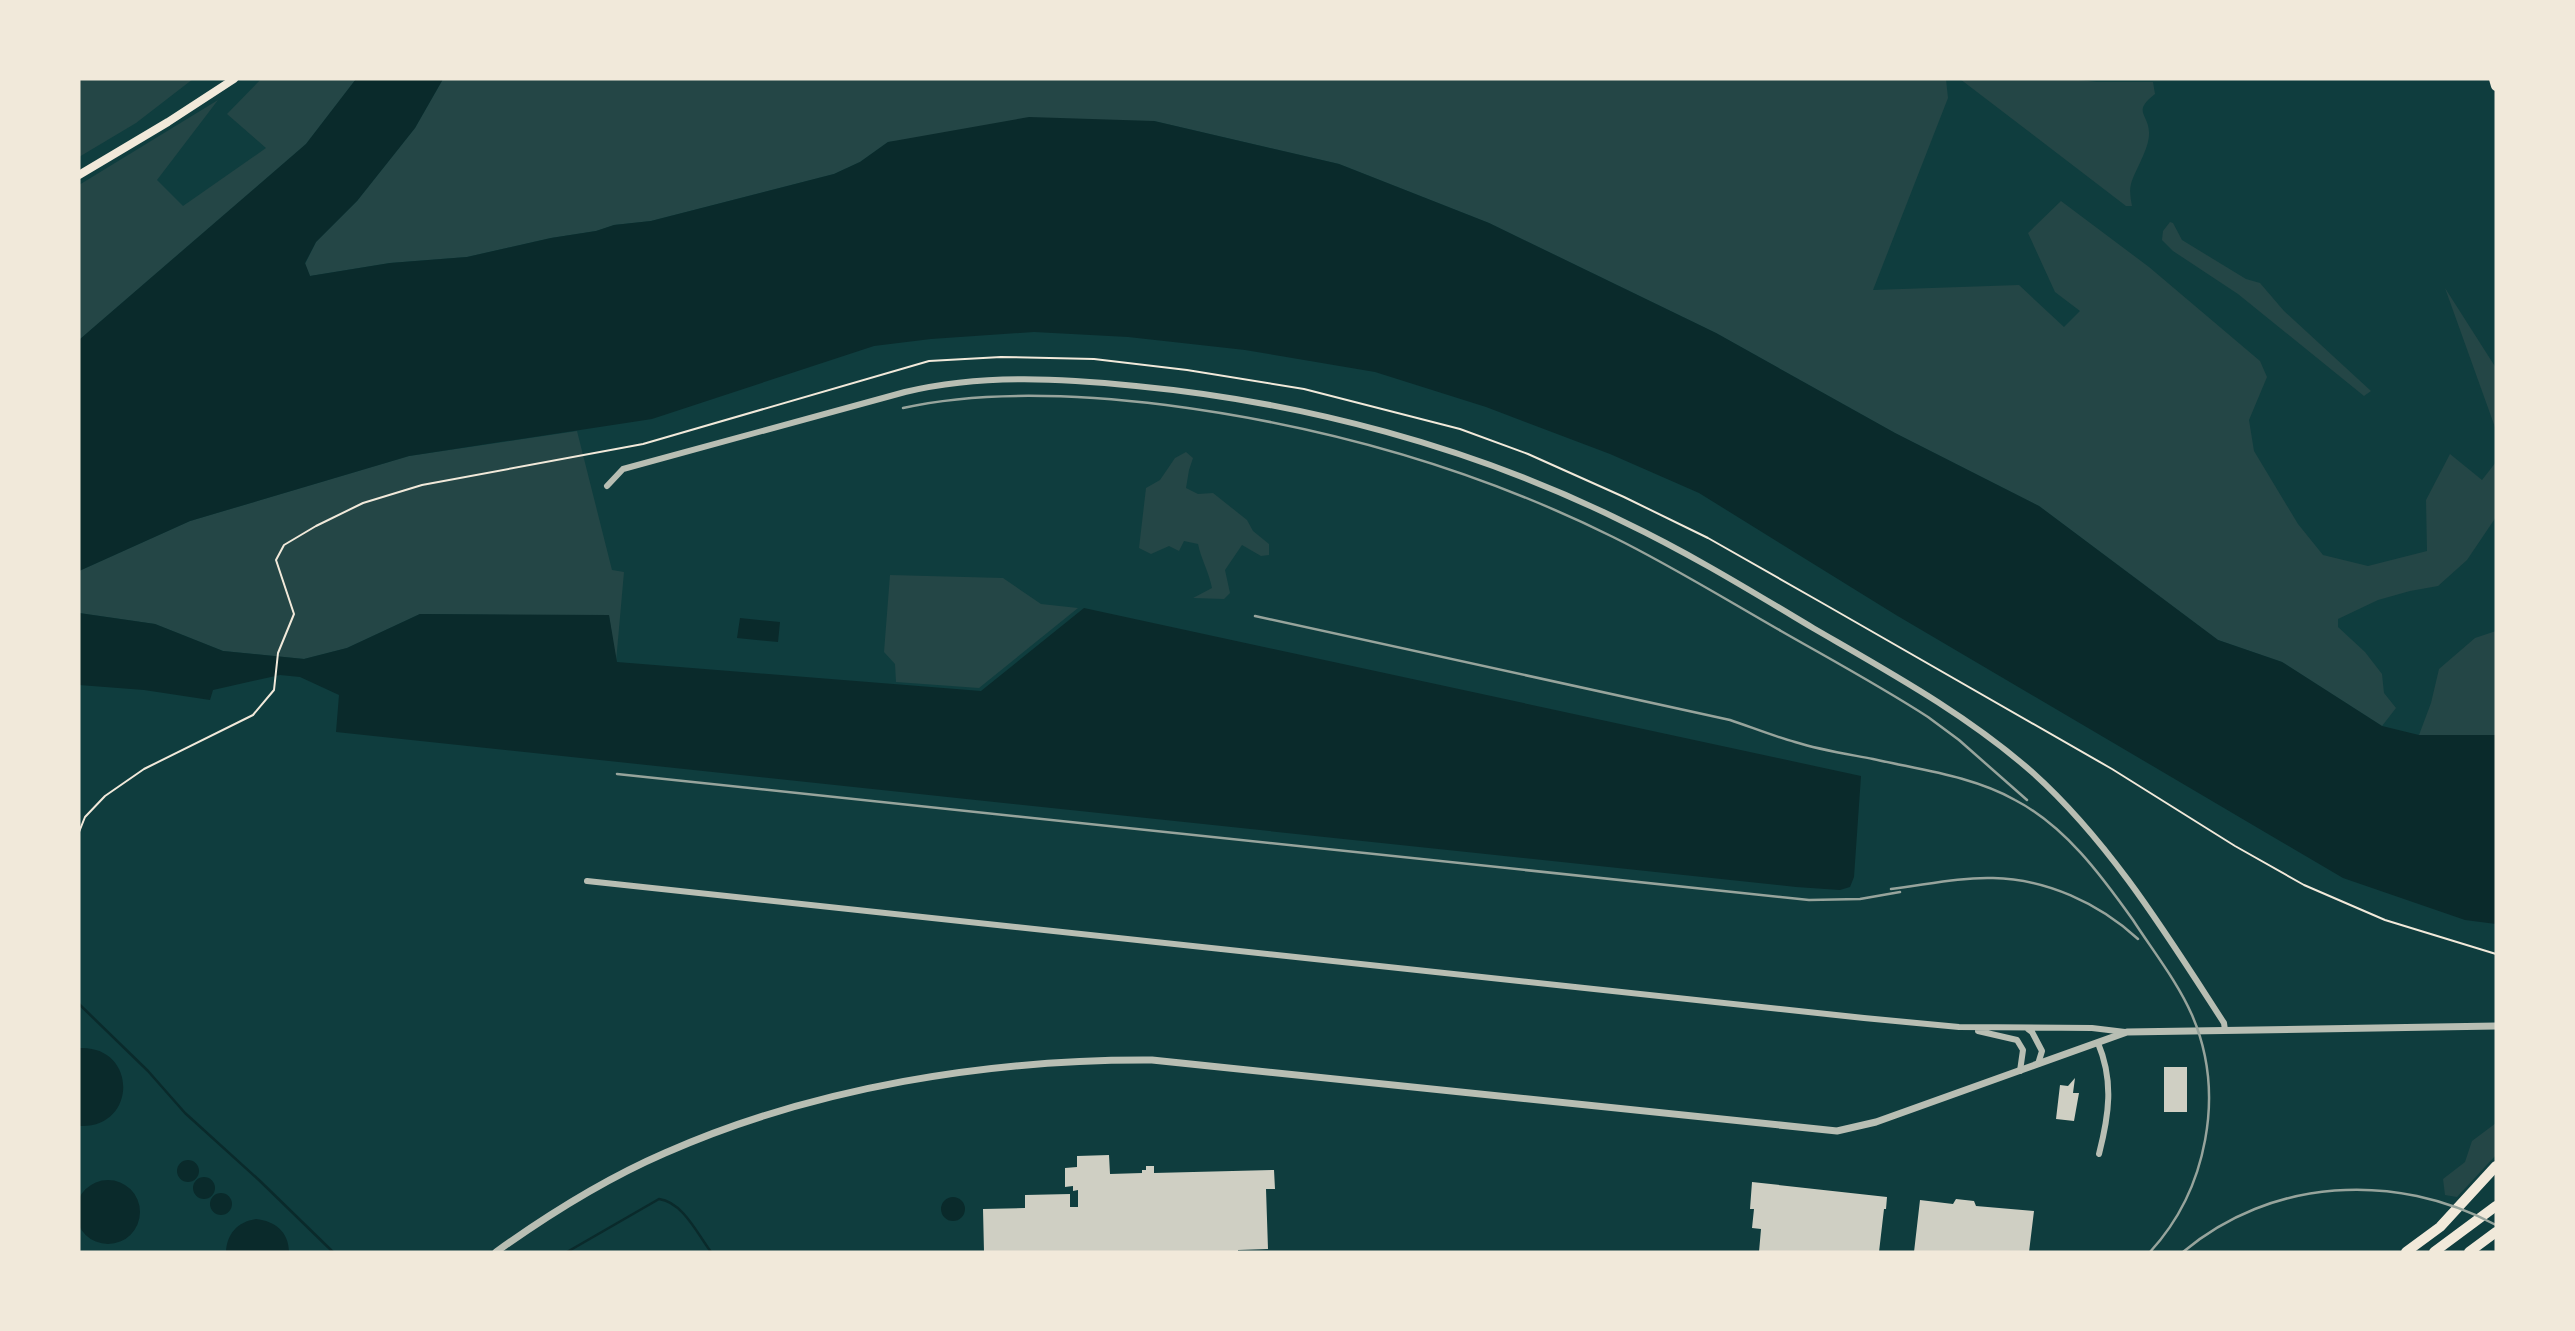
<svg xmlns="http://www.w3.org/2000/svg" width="2575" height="1331" viewBox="0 0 2575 1331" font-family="'PT Serif',serif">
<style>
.green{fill:#244646}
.water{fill:#0a2a2b}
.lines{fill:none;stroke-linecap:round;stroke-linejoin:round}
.stream{stroke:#0a2a2b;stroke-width:2.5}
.building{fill:#cfcfc3}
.path{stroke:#f1e9da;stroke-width:2}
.minor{stroke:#b8beb3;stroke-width:6}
.tertiary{stroke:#b8beb3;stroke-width:7}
.secondary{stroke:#f1e9da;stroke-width:8}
.primary{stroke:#f1e9da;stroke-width:10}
.motorway{stroke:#f1e9da;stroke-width:10}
.rail{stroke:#97a49c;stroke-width:2.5}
</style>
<rect width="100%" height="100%" fill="#0f3d3e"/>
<path class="green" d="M 79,79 L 193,79 L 136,123 L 79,157 Z
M 261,79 L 356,79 L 306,144 L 79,340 L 79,185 L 218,100 L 157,180 L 183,206 L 266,148 L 227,114 Z
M 443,79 L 1946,79 L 1948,98 L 1873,290 L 2019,285 L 2064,327 L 2080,311 L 2055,292 L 2028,233 L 2061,201 L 2149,267 L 2260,361 L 2267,377 L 2249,420 L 2254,451 L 2298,524 L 2323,555 L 2368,566 L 2427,551 L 2426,500 L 2450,454 L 2482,480 L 2496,462 L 2496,517 L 2467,560 L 2438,586 L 2410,591 L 2378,600 L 2338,619 L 2338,627 L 2365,652 L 2382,674 L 2384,693 L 2396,708 L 2382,726 L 2282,662 L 2218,640 L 2039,506 L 1895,433 L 1716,333 L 1489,223 L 1339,164 L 1154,121 L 888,142 L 860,162 L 834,174 L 651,221 L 614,225 L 596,231 L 551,238 L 467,257 L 390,263 L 310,276 L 305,264 L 316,242 L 357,201 L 415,128 Z
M 1960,79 L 2071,79 L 2097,82 L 2153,82 L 2155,94 C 2132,112 2148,113 2149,132 C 2150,148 2135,170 2131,184 C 2129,191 2131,200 2132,206 L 2126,206 Z
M 2170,222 L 2173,223 L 2182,240 L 2246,279 L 2260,283 L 2284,311 L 2371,391 L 2364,396 L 2238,294 L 2173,251 L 2162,240 L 2163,231 Z
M 2445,288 L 2496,368 L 2496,430 Z
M 577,431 L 612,570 L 624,572 L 616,662 L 609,616 L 420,614 L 347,648 L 304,659 L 223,651 L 155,624 L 79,613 L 79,571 L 190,521 L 409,456 Z
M 1186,452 L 1193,458 L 1189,470 L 1186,488 L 1198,494 L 1213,493 L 1247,520 L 1253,531 L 1269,544 L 1269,555 L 1261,556 L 1242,545 L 1225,570 L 1230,593 L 1224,599 L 1193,598 L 1212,588 C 1209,572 1201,559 1198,544 L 1184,541 L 1179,551 L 1169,546 L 1151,554 L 1139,548 L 1146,488 L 1160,480 L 1175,458 Z
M 890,575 L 1003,578 L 1041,604 L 1078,608 L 979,688 L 896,682 L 895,664 L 884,652 Z
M 2496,631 L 2496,735 L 2419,735 L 2431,703 L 2439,669 L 2475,638 Z
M 2496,1123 L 2496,1155 L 2457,1197 L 2445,1195 L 2443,1179 L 2465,1162 L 2472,1141 Z"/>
<path class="water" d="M 356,79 L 443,79 L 415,128 L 357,201 L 316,242 L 305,263 L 310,276 L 390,263 L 467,257 L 551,238 L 596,231 L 614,225 L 651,221 L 834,174 L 860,162 L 888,142 L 1029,117 L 1154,121 L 1339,164 L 1489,223 L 1716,333 L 1895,433 L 2039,506 L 2218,640 L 2282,662 L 2382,726 L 2419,735 L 2496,735 L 2496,924 L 2465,920 L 2343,878 L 1896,615 L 1699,493 L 1610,454 L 1486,407 L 1375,372 L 1245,350 L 1128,337 L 1034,332 L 931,339 L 874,346 L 652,419 L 409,456 L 190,521 L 79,571 L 79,340 L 306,144 Z
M 1084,608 L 1861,776 L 1854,877 L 1850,887 L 1840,890 L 1796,887 L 336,732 L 339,695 L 300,677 L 280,675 L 213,690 L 210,700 L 144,690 L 79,685 L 79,613 L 155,624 L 223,651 L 304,659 L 347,648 L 420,614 L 609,615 L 617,662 L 981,691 Z
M 740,618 L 780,622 L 778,642 L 737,638 Z
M 79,1048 C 138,1045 138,1129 79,1126 Z
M177 1171a11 11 0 1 1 22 0a11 11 0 1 1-22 0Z
M193 1188a11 11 0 1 1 22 0a11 11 0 1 1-22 0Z
M76 1212a32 32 0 1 1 64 0a32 32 0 1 1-64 0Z
M210 1204a11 11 0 1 1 22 0a11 11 0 1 1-22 0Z
M941 1209a12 12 0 1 1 24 0a12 12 0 1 1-24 0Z
M 256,1219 C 275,1221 289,1232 289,1252 L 226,1252 C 227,1234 237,1222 256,1219 Z"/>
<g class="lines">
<path class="stream" d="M 79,1004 L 148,1071 L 185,1113 L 260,1181 L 333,1252
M 567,1252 L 659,1199 C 683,1202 698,1235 711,1252"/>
</g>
<path class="building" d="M 2164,1067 L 2187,1067 L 2187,1112 L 2164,1112 Z
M 2075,1078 L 2073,1093 L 2079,1093 L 2074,1121 L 2056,1119 L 2060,1085 L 2068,1086 Z
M 1109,1155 L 1110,1174 L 1142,1173 L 1142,1170 L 1146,1170 L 1146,1166 L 1154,1166 L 1154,1173 L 1274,1170 L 1275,1189 L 1266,1189 L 1268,1249 L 1238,1250 L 1238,1252 L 984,1252 L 983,1209 L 1025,1208 L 1025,1195 L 1070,1194 L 1070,1207 L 1078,1207 L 1078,1190 L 1073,1191 L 1073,1186 L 1065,1187 L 1065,1168 L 1077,1167 L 1077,1156 Z
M 1752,1182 L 1887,1197 L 1886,1209 L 1884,1209 L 1879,1252 L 1759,1252 L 1761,1229 L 1752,1228 L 1754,1209 L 1750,1209 Z
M 1956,1199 L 1974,1201 L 1976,1206 L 2034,1211 L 2029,1252 L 1914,1252 L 1920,1200 L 1953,1204 Z"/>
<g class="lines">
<path class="path" d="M 79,832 L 85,817 L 105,796 L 144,769 L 253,715 L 274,690 L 278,653 L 294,614 L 276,560 L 284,545 L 316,526 L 363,503 L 422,485 L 643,444 L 929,361 L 1001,357 L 1094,359 L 1187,370 L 1304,389 L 1460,429 L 1528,454 L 1624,497 L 1708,538 L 1824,604 L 2112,769 L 2235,846 L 2304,885 L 2385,920 L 2496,954"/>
<path class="minor" d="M 607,486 L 623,469 L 905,392 C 981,374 1059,378 1136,386 C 1303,402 1473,447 1624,522 C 1689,553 1751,591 1813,628 C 1889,672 1966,714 2032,772 C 2110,842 2167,935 2224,1023 L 2225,1030
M 587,881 L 1864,1018 L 1959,1027 L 2092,1028 L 2125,1032
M 2028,1029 L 2032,1032 L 2042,1051 L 2038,1064
M 1978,1031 L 2017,1040 L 2023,1050 L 2020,1071
M 2098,1043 C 2114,1081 2109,1115 2099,1154"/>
<path class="tertiary" d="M 496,1252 C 549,1214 605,1179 665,1153 C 814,1087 990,1059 1152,1060 L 1837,1131 L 1876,1122 L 2127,1032 L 2496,1026"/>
<path class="secondary" d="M 79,175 L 168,122 L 234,79"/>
<path class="primary" d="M 2494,79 L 2496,86"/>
<path class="motorway" d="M 2406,1252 L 2440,1227 L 2496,1166
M 2434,1252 L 2496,1206
M 2469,1252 L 2496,1232"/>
<path class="rail" d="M 903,408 C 983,390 1084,395 1166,405 C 1320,425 1472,467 1613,537 C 1670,565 1725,599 1781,631 C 1830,659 1880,686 1928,717 L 1959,740 L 2027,800
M 1255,616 L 1730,720 C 1751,727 1773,736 1795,742 C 1820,750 1847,754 1873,759 C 1921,770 1972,776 2015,800 C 2065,826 2101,875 2133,920 C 2153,951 2177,981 2192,1015 C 2226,1094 2207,1190 2150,1252
M 617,774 L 1809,900 L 1860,899 L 1900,892
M 1891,889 C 1925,885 1959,877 1993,878 C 2046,879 2099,903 2138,939
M 2183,1252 C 2271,1178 2395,1171 2496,1225"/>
</g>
<rect width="2575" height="1331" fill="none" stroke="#f1e9da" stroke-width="161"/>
</svg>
